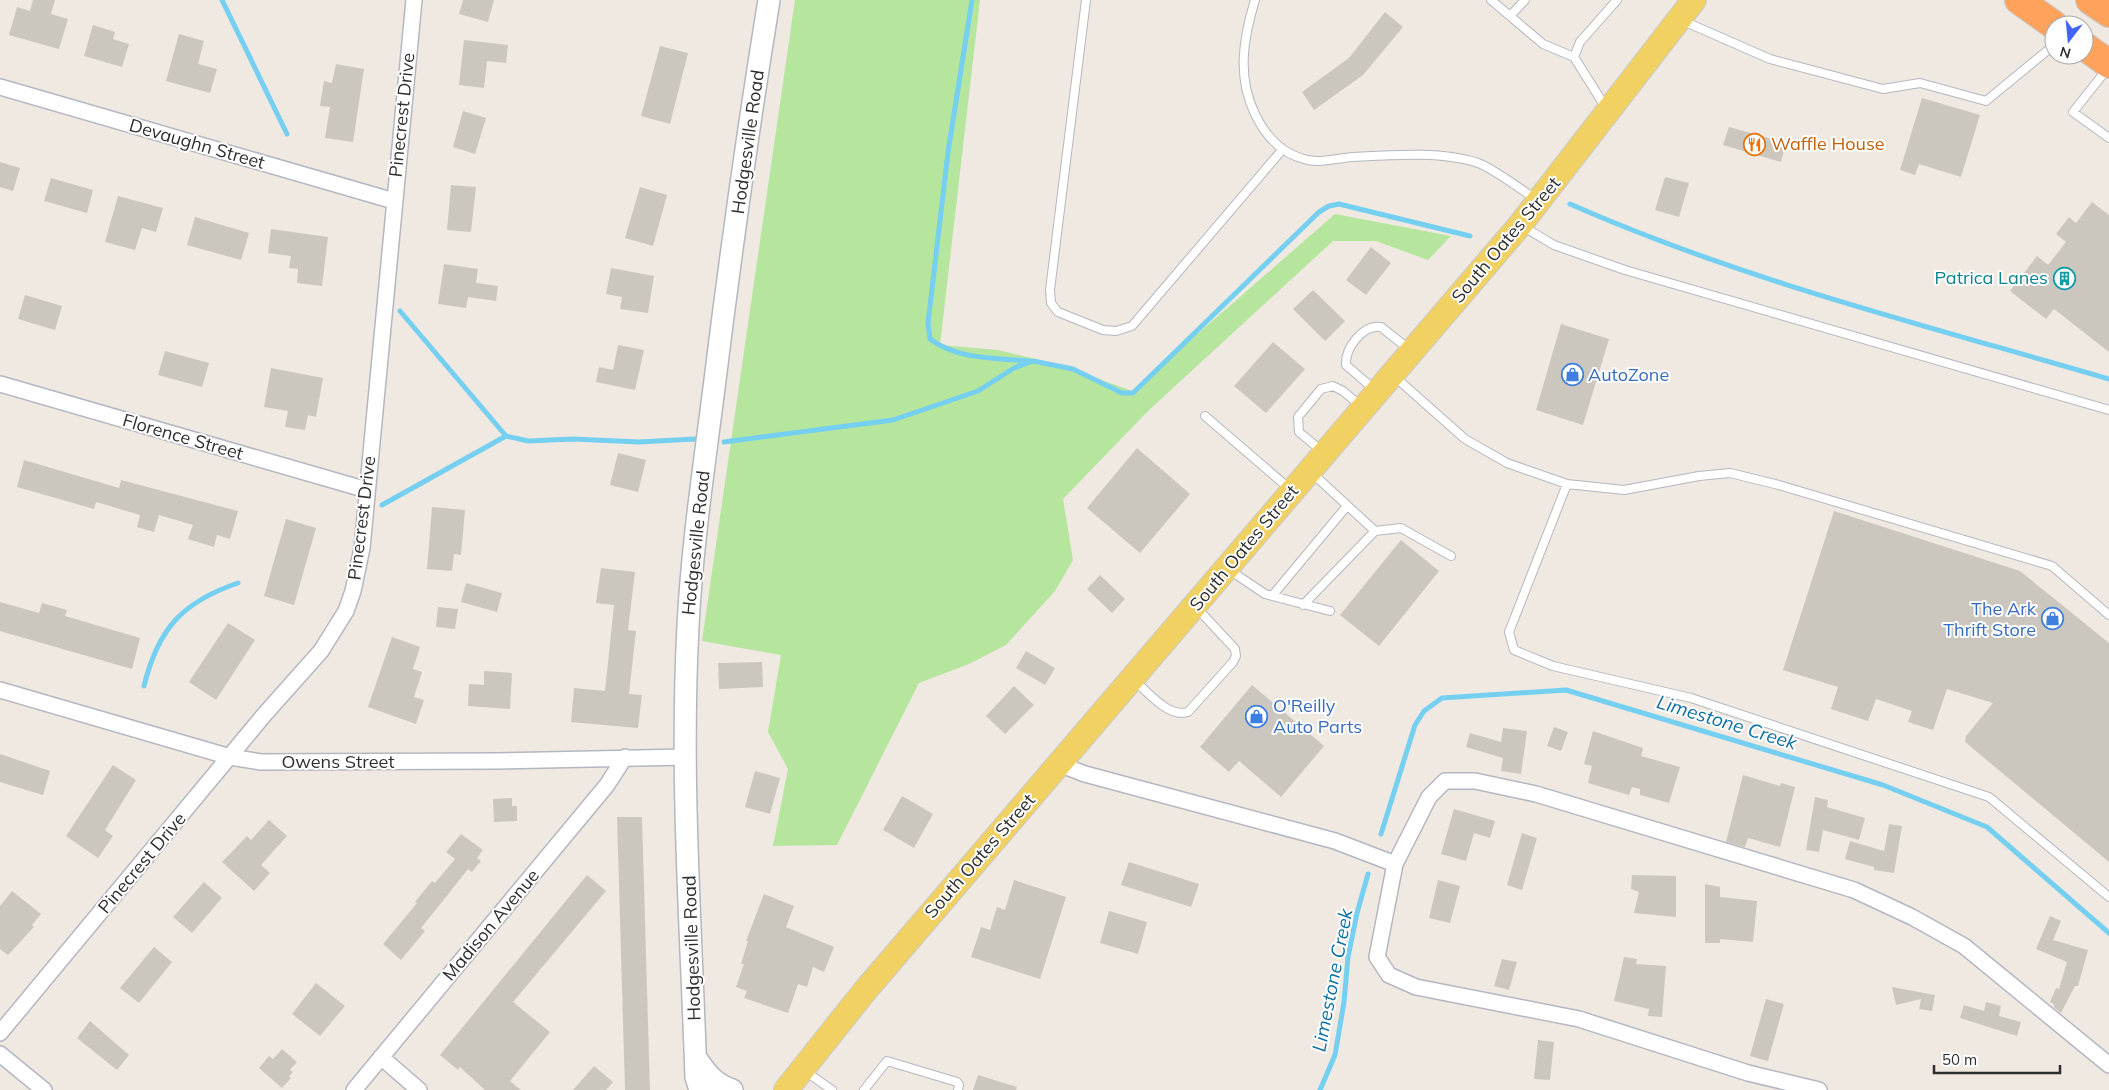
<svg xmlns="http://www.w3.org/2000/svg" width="2109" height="1090" viewBox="0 0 2109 1090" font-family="Mulish,sans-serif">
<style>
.green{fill:#b6e59e}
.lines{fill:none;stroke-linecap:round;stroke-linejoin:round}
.stream{stroke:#75cff0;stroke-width:5}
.building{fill:#cbc7bf}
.lane-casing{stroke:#b4b7c1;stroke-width:10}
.street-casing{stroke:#b4b7c1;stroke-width:18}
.secondary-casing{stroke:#b4b7c1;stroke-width:24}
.primary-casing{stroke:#c9c9c9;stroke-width:26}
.highway-casing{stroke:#c9c9c9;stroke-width:30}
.lane{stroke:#fff;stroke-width:8}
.street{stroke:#fff;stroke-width:15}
.secondary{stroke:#fff;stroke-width:21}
.primary{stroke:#f2d163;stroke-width:24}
.highway{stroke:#ffa35c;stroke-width:28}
.labels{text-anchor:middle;stroke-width:4;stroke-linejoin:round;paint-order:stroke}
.street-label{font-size:18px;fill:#2e2e2e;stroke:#fff}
.food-label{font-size:18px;fill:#c56008;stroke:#fff;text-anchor:start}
.culture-label{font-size:18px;fill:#0d838f;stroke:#fff;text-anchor:end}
.shop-label{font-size:18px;fill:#366cbe;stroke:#fff;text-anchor:start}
.water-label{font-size:19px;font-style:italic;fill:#0d6fa3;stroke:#fff}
</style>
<rect width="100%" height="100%" fill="#efe9e1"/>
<path class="green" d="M 795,0 L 980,0 L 940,345 L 998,350 L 1060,365 L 1132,391 L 1335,214 L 1451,236 L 1428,260 L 1376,241 L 1333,241 L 1148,411 L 1063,499 L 1073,560 L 1055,591 L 1006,645 L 969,664 L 919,683 L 837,845 L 773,846 L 788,769 L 768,732 L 781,655 L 702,641 Z"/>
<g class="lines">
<path class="stream" d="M 222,0 L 287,134
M 972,0 L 948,152 L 928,323 L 930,339 C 958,360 996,358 1030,361
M 1570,204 C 1742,280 1928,326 2109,379
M 400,311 L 506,436 L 528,441 L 573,439 L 639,442 L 695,439
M 724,442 L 893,420 L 978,391 L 1014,368 L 1033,361 L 1073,369 L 1122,393 L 1133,393 L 1319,212 L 1329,206 L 1339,204 L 1470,236
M 382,505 L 506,436
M 144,686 C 158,629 182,602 238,583
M 1381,834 L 1415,725 L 1424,711 L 1442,698 L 1566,690 L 1883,785 L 1987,827 L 2109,933
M 1320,1090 L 1335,1055 L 1344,1002 L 1348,957 L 1357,913 L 1368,874"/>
</g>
<path class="building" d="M 33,0 L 55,0 L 51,14 L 68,19 L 59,49 L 9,35 L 17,7 L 30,11 Z
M 463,0 L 494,0 L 488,22 L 459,14 Z
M 1385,12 L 1403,27 L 1363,75 L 1314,110 L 1302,92 L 1349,58 Z
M 93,25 L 115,32 L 113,39 L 129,44 L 122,67 L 84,56 Z
M 179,34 L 204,41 L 198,64 L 217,69 L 210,93 L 166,81 Z
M 464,40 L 508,45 L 506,63 L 487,61 L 484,88 L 459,85 Z
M 660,46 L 688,53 L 670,124 L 641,116 Z
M 336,64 L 364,69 L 353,142 L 325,138 L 330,107 L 320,106 L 324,81 L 332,83 Z
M 1922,98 L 1980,115 L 1961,177 L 1919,164 L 1915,175 L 1900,170 Z
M 463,111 L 486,118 L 475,154 L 453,147 Z
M 1729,127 L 1786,143 L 1781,162 L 1723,145 Z
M 0,162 L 20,168 L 13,191 L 0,187 Z
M 1665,177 L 1689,183 L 1679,217 L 1655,210 Z
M 51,178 L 93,190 L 87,213 L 44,201 Z
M 451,185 L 476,187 L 471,232 L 447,230 Z
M 640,187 L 667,195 L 653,246 L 625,238 Z
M 118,196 L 163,208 L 156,232 L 142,228 L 135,250 L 105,242 Z
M 2092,202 L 2109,215 L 2109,352 L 2054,309 L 2046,319 L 2010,291 L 2037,256 L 2048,265 L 2066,242 L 2056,234 L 2069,217 L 2076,223 Z
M 195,217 L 249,233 L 241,260 L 187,245 Z
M 271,229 L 328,237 L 322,286 L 297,283 L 298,269 L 289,268 L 291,256 L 268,253 Z
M 1371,247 L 1391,263 L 1366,295 L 1346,280 Z
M 444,264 L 478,269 L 476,283 L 498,286 L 496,301 L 468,297 L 466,308 L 438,304 Z
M 611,268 L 654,276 L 648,313 L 620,309 L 622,297 L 606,294 Z
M 1313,290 L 1345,321 L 1325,341 L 1293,309 Z
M 25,295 L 62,306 L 55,330 L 18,319 Z
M 1561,324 L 1609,339 L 1583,425 L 1536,410 Z
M 1273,342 L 1305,369 L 1266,413 L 1234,386 Z
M 618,345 L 644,350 L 635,390 L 596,382 L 599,367 L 613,370 Z
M 165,351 L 209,363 L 202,387 L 158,375 Z
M 271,368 L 323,378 L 316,417 L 308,415 L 305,430 L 285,427 L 288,411 L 264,407 Z
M 1137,448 L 1190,494 L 1140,553 L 1087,508 Z
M 618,453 L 646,460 L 638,492 L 610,485 Z
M 24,460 L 119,488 L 121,480 L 238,511 L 230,539 L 217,535 L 214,547 L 188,539 L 193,525 L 159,515 L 154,532 L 137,527 L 140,515 L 96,502 L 94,509 L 17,487 Z
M 432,507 L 465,510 L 461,555 L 454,554 L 452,571 L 427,569 Z
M 1834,511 L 2020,571 L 2109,643 L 2109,862 L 1965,742 L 1966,736 L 1993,703 L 1947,689 L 1933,730 L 1908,722 L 1912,711 L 1876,699 L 1868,721 L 1831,709 L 1838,687 L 1783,670 Z
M 286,519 L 316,528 L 294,605 L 264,596 Z
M 1401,540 L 1439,571 L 1379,646 L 1340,615 Z
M 601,568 L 635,572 L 628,630 L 636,631 L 629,694 L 642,695 L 638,728 L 571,722 L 574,688 L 605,691 L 614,605 L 596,603 Z
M 1100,575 L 1125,599 L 1112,613 L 1087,589 Z
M 466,583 L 502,593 L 497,612 L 461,602 Z
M 0,602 L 39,613 L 42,603 L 67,610 L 65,616 L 140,638 L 132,669 L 0,631 Z
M 438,607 L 458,609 L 455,629 L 436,627 Z
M 228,623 L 255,640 L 216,700 L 189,682 Z
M 392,637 L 420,647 L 413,669 L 422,672 L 414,697 L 424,700 L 416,724 L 368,707 Z
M 1026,651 L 1055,668 L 1045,685 L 1016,668 Z
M 762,662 L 763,687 L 719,689 L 718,663 Z
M 484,671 L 512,673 L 510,709 L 468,706 L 469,684 L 484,685 Z
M 1252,685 L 1324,746 L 1281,797 L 1239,761 L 1229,772 L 1200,747 Z
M 1014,686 L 1034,705 L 1005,734 L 986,716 Z
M 1554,727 L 1568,732 L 1561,751 L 1547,746 Z
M 1503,728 L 1527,731 L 1521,774 L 1501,771 L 1503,758 L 1466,747 L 1470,733 L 1501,742 Z
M 1593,731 L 1643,748 L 1641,756 L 1680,767 L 1669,803 L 1640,795 L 1640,789 L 1632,787 L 1629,795 L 1588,783 L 1592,766 L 1584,764 Z
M 0,754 L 50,771 L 43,795 L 0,782 Z
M 113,765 L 136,780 L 105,830 L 113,836 L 98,858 L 66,836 Z
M 755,771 L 780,778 L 770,814 L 745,807 Z
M 1743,775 L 1780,786 L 1781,783 L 1795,787 L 1780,847 L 1748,838 L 1745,847 L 1726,842 Z
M 902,796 L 933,814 L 914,848 L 883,830 Z
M 1815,797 L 1828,800 L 1827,807 L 1865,818 L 1859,840 L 1823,830 L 1819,852 L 1806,850 Z
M 512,798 L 512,806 L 517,806 L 517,821 L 494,822 L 493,799 Z
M 1454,809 L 1495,821 L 1490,838 L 1474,833 L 1466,861 L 1441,854 Z
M 617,817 L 642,817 L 650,1090 L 625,1090 Z
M 269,820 L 287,836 L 261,865 L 270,873 L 254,891 L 222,862 L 247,836 L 251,840 Z
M 1889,824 L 1902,826 L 1894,873 L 1874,870 L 1874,867 L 1845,859 L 1850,841 L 1884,851 Z
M 1522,833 L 1537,838 L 1522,890 L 1507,885 Z
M 461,834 L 483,850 L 477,858 L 481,861 L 472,872 L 468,869 L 446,897 L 421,928 L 425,931 L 401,960 L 383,944 L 417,903 L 415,902 L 432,881 L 435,883 L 455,859 L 446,852 Z
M 1129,862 L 1199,884 L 1191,907 L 1121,885 Z
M 587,875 L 606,891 L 513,1002 L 550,1032 L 510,1081 L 521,1090 L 485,1090 L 460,1067 L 458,1070 L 440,1055 Z
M 1632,875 L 1676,876 L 1676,917 L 1634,913 L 1639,892 L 1631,889 Z
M 1014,880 L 1066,897 L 1040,979 L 971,957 L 981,927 L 990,930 L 997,907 L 1005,910 Z
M 1438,880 L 1460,886 L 1450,923 L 1429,918 Z
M 204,882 L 222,898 L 192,933 L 173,917 Z
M 1705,884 L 1720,887 L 1720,897 L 1757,901 L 1753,942 L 1720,939 L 1720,943 L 1705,943 Z
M 12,891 L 41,914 L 32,925 L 34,927 L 8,955 L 0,949 L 0,906 Z
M 764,894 L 794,906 L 786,927 L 834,947 L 824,972 L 813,967 L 807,987 L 798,984 L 788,1013 L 744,998 L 747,991 L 736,987 L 744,964 L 741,964 L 748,941 L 746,941 Z
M 1109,911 L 1147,922 L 1138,954 L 1100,943 Z
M 2050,916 L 2061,921 L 2053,940 L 2088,950 L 2078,986 L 2075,986 L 2061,1013 L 2054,1007 L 2054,1004 L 2050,1002 L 2056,988 L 2059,989 L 2067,962 L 2036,949 Z
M 154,947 L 172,962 L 139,1003 L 120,988 Z
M 1624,957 L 1637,959 L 1636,964 L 1666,966 L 1662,1017 L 1648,1016 L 1649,1009 L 1614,1001 Z
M 1502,959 L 1517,962 L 1509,990 L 1494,986 Z
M 316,983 L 345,1006 L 320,1036 L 292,1014 Z
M 1892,987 L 1935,995 L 1932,1011 L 1919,1009 L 1921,999 L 1896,1005 Z
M 1766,999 L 1784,1004 L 1768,1061 L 1750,1056 Z
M 1986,1002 L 2001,1006 L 1999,1016 L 2021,1022 L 2017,1036 L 1960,1018 L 1964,1005 L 1984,1011 Z
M 90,1021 L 129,1055 L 117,1070 L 77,1038 Z
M 1538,1040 L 1554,1042 L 1550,1080 L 1534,1079 Z
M 282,1049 L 297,1062 L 290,1070 L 293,1072 L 289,1076 L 291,1078 L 282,1088 L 259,1068 L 269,1056 L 273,1059 Z
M 594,1066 L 613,1082 L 606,1090 L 573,1090 Z
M 978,1075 L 1017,1087 L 1016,1090 L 973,1090 Z"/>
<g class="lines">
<defs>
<path id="lane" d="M 1086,0 L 1050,290 L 1051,303 L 1058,312 L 1103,330 L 1116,331 L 1132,326 L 1282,150
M 1255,0 C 1243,39 1237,77 1255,114 C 1265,135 1281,153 1304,159 C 1319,164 1337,158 1353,157 C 1391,155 1442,151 1478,163 C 1493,168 1521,190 1536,199
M 1491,0 L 1510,16 L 1525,0
M 1510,16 L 1543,44 L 1574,57
M 1681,20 L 1770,59 L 1883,89 L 1920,83 L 1986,101 L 2054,45
M 2108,68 L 2073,112 L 2109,138
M 1606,108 L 1574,57 L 1580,42 L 1617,0
M 1522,226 L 1554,245 L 1625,270 L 2109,410
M 1394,376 L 1465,439 L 1507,463 L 1567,484 L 1624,490 L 1699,476 L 1730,473 L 1779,485 L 2052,566 L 2109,615
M 1376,391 L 1346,365 C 1345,348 1363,324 1381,327 L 1410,350
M 1205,416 L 1291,490
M 1323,452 L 1299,432 L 1298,417 L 1321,389 L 1333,386 L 1343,391 L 1362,407
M 1311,472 L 1375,531 L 1401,528 L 1451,556
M 1567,484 L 1509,632 L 1514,650 L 1553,666 L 1691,698 L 1989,797 L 2109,897
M 1228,569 L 1265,594 L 1330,611
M 1272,596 L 1347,506
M 1303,605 L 1375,531
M 1134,680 C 1148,692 1168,718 1188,712 L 1233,662 L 1236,656 L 1235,649 L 1196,607
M 805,1071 L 832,1090
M 864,1090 L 887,1061 L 957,1082 L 959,1085 L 958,1090"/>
<path id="street" d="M 0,87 L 394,201
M 0,384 L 367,490
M 0,690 L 230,757 L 261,762 L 496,761 L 686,757
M 1059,764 L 1085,774 L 1335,841 L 1395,864
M 0,1033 L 264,715 L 321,651 L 346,611 L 353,591 L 362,548 L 414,0
M 0,1054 L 44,1090
M 381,1057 L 419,1090
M 354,1090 L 607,785 L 625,757
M 1819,1090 L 1748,1073 L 1579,1019 L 1416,987 L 1389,975 L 1377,957 L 1395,864 L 1429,797 L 1445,781 L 1475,781 L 1536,794 L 1854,890 L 1912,917 L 1964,946 L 2109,1065"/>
<path id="secondary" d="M 696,1058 C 706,1073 714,1084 732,1090
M 700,1090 L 696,1077 C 691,927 680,776 688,626 C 692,546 704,467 714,388 C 730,258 748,129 769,0"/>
<path id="primary" d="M 786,1090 L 864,992 L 1520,225 L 1694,0"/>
<path id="highway" d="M 2019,0 L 2054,25
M 2090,0 L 2109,13
M 2084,46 L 2109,64"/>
</defs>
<use href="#lane" class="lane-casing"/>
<use href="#street" class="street-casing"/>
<use href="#secondary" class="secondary-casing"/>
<use href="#primary" class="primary-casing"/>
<use href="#highway" class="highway-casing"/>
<use href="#lane" class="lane"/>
<use href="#street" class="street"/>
<use href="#secondary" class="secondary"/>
<use href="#primary" class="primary"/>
<use href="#highway" class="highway"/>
</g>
<defs>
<symbol id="restaurant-ring" viewBox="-11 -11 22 22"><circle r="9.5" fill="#fff" stroke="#e8710a" stroke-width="1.5"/><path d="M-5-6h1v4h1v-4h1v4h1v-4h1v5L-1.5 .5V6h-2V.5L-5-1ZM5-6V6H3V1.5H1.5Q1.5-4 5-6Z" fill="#e8710a"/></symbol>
<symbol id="building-ring" viewBox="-11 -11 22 22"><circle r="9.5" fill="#fff" stroke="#0f9aa8" stroke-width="1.5"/><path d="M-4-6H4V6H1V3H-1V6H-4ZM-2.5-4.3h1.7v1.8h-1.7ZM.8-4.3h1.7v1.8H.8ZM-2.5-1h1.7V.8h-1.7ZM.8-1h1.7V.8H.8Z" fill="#0f9aa8"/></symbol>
<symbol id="shop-ring" viewBox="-11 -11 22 22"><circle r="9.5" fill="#fff" stroke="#3f7fe0" stroke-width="1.5"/><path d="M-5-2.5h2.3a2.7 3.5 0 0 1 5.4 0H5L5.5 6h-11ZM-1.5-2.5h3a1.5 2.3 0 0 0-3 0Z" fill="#3f7fe0"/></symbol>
</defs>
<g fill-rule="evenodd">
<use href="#restaurant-ring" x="1742" y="132" width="25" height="25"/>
<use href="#building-ring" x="2052" y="266" width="25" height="25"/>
<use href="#shop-ring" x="1560" y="362" width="25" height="25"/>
<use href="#shop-ring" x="2040" y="606" width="25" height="25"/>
<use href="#shop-ring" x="1244" y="704" width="25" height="25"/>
</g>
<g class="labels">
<g class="street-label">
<text transform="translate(402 115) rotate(-84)" y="6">Pinecrest Drive</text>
<text transform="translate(748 142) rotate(-82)" y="6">Hodgesville Road</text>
<text transform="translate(197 144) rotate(16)" y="6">Devaughn Street</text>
<text transform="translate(1506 240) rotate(-50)" y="6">South Oates Street</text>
<text transform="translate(183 437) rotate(16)" y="6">Florence Street</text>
<text transform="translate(362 518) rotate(-83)" y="6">Pinecrest Drive</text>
<text transform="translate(696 543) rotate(-84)" y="6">Hodgesville Road</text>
<text transform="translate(1244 548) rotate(-50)" y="6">South Oates Street</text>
<text x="338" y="768">Owens Street</text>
<text transform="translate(980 856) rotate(-49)" y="6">South Oates Street</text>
<text transform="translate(142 863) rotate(-50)" y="6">Pinecrest Drive</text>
<text transform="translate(491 925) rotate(-50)" y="6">Madison Avenue</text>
<text transform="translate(692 948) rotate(-92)" y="6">Hodgesville Road</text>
</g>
<g class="food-label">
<text x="1771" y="150">Waffle House</text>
</g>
<g class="culture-label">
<text x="2048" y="284">Patrica Lanes</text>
</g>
<g class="shop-label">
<text x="1588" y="381">AutoZone</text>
<text x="2036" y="615" text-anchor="end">The Ark<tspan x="2036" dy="21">Thrift Store</tspan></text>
<text x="1273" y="712">O'Reilly<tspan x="1273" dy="21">Auto Parts</tspan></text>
</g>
<g class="water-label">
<text transform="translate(1727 722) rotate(17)" y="7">Limestone Creek</text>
<text transform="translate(1332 980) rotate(-79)" y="7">Limestone Creek</text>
</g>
</g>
<g transform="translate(2069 40) rotate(196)"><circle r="24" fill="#ffffff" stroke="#ababab"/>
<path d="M0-4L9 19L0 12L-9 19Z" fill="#4264fb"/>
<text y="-8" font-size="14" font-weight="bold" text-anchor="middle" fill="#2e2e2e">N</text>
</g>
<path d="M1934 1065v8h126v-8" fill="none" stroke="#2e2e2e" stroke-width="2.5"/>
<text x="1942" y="1065" font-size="15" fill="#2e2e2e" stroke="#ffffff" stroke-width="4" paint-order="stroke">50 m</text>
</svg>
